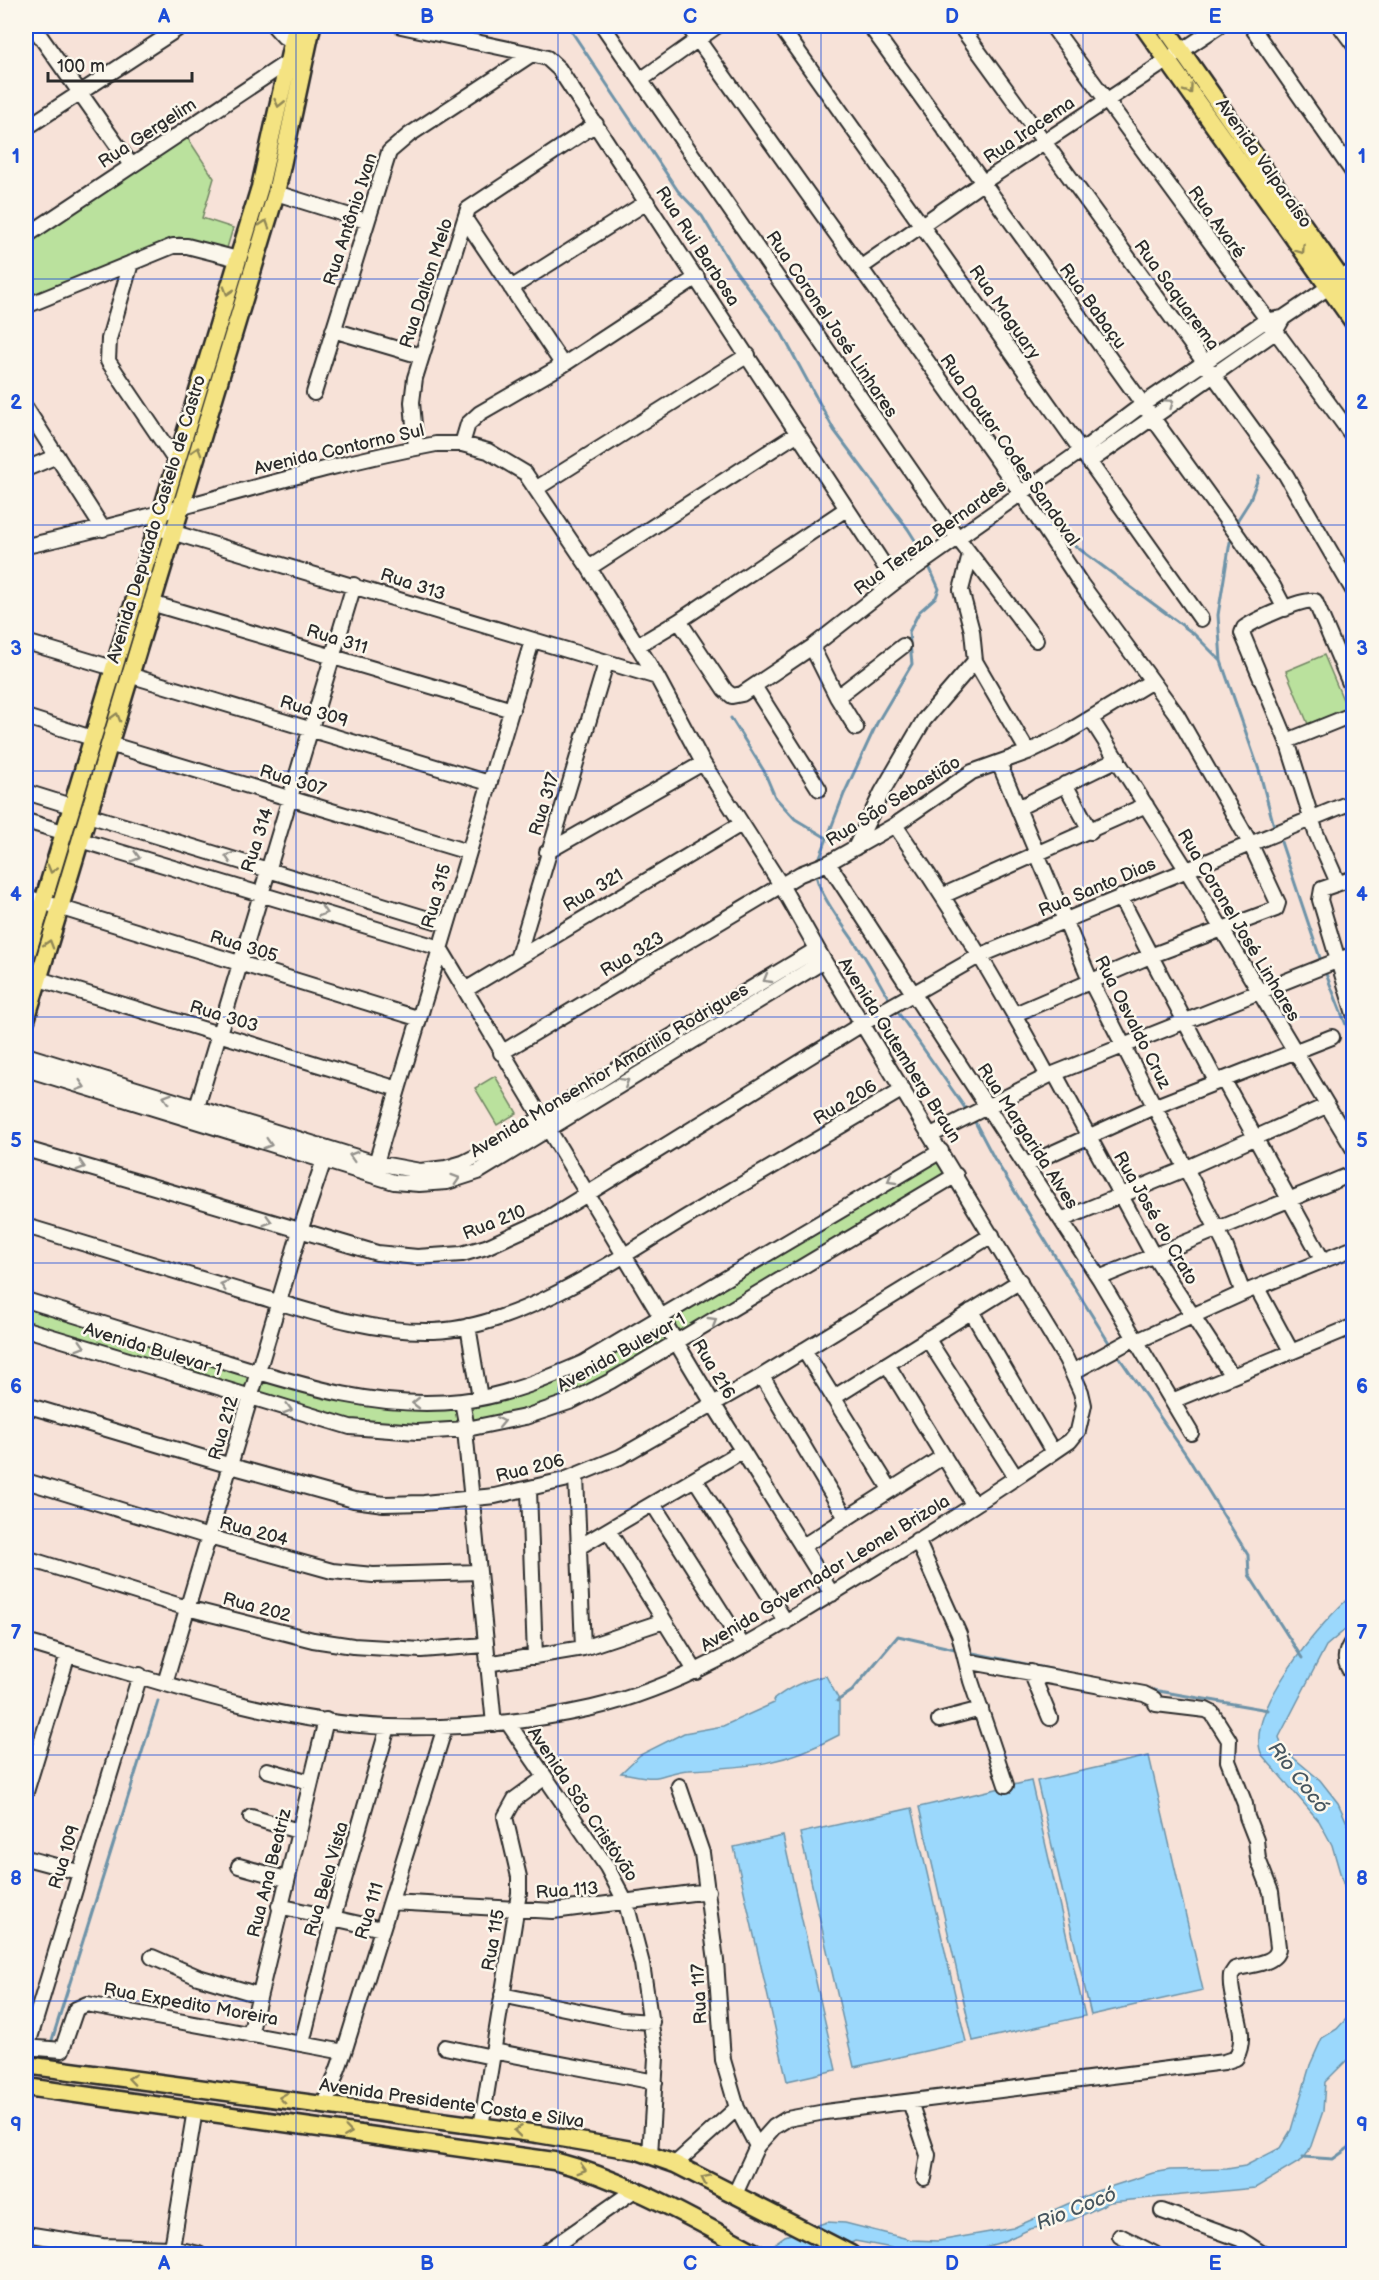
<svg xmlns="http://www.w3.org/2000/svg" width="1379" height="2280" viewBox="0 0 1379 2280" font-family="'Balsamiq Sans',sans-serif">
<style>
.green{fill:#bae19d;stroke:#728664;stroke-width:1.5}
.water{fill:#9bd8fc;stroke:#6e93a8;stroke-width:1.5}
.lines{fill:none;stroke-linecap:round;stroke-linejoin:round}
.stream{stroke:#6e93a8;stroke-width:3}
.minor-casing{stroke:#2b2b2b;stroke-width:18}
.major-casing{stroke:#2b2b2b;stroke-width:21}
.minor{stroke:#fbf7ec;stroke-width:14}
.major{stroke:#f4e382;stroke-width:16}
.oneway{stroke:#908756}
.oneway2{stroke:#93918c}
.grid{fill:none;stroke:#1d4ed8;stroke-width:1.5;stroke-opacity:0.55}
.labels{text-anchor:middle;stroke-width:5;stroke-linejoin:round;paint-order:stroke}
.street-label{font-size:18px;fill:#2b2b2b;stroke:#fbf7ec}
.water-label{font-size:20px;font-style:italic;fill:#47565f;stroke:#fbf7ec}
.neatline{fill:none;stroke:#1d4ed8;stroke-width:2}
.grid-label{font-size:20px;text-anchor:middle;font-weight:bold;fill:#1d4ed8}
</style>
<rect width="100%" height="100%" fill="#f7e2d8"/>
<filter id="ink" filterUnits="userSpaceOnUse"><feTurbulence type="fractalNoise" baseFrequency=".0167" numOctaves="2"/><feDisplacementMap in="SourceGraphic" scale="12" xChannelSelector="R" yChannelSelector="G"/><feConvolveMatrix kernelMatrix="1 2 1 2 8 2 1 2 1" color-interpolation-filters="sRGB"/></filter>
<g filter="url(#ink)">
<path class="green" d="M 187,137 L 214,178 L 202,218 L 233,228 L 227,248 L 179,237 L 26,300 L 26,244 Z
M 1324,655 L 1347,709 L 1308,724 L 1286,671 Z
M 495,1076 L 517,1113 L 497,1125 L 475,1088 Z
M 936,1157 L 947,1175 L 678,1335 L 668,1318 Z
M 26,1305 L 250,1374 L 244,1391 L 26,1324 Z
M 658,1324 L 669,1342 L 595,1385 L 522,1413 L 471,1424 L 468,1404 Z
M 263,1377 L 458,1406 L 460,1426 L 350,1422 L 257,1396 Z"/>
<path class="water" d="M 1353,1594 L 1353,1623 L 1326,1646 L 1279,1737 L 1282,1748 L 1320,1780 L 1338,1803 L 1353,1836 L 1353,2054 L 1325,2082 L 1323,2111 L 1311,2146 L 1304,2159 L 1255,2188 L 1110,2202 L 1072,2220 L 1030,2229 L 1002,2242 L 975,2250 L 908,2251 L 855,2241 L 829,2254 L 767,2254 L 775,2243 L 785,2236 L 827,2222 L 845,2223 L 912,2240 L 938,2241 L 1013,2228 L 1097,2191 L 1153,2173 L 1170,2170 L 1227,2169 L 1245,2166 L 1280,2148 L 1291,2130 L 1310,2065 L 1322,2038 L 1337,2029 L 1347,2018 L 1352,1998 L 1347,1897 L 1332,1845 L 1319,1821 L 1262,1755 C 1242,1714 1323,1620 1353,1594 Z
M 826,1676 L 839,1700 L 839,1735 C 784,1765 750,1767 689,1770 C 678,1770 668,1775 657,1777 C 646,1779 632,1774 621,1773 L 640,1755 L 684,1733 L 723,1726 L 774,1703 L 773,1700 C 788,1688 807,1679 826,1676 Z
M 1149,1756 L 1203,1990 L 1091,2015 L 1037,1781 Z
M 1031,1781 L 1085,2016 L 973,2041 L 919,1807 Z
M 912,1808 L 966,2042 L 854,2067 L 800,1833 Z
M 783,1836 L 836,2070 L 787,2081 L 734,1847 Z"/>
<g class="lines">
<path class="stream" d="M 568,26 L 678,191 L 702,216 L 732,266 L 781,332 L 834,430 L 908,529 L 925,556
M 1235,524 L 1249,502 L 1259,476
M 1066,539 L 1194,634 L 1221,661
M 1230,542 L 1218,615 L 1221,661 L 1259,770 L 1274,826
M 731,718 L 764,771 L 775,797 L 795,819 L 825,837
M 1280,839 L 1321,961
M 818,862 L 844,794 L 877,723 L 912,664 L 909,632 L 919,612 L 936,597 L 939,589 L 928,564
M 816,871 C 815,892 851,935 862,953 C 872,968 880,984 889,999
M 1326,974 L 1354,1045
M 897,1011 L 965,1108
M 975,1122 L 994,1158 L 1111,1346
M 1116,1353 L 1187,1456 L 1248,1555 L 1249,1575 L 1302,1658
M 968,1652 L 1079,1675
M 1147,1689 L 1268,1710
M 837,1701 L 852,1691 L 898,1636 L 959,1650
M 52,2040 L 158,1701
M 1303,2157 L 1333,2159 L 1354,2144"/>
<defs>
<path id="minor" d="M 33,26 L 131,165
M 274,26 L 284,37 L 302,41
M 401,26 L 532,54 L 547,58 L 559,69 L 895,582
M 603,26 L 957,537 L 1036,640
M 688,26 L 1021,493 L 1081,584 L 1177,715 L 1250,843 L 1278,903 L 1276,909 L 1150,956 L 1015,1014
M 780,26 L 1201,619
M 870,26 L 1238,536 L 1273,586 L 1285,609
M 960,26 L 1286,475 L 1354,592
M 1052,26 L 1354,438
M 1251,26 L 1354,174
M 1340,26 L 1354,45
M 642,79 L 717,26
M 26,128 L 182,26
M 276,193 L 366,221
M 465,219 L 563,365
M 26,236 L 289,61
M 131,263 L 109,339 L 108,361 L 177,463
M 860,268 L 982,183 L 1219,26
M 511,288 L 647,202
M 26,306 L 173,246 L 187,246 L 238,259
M 333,330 L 421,356
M 314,393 L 389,152 L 409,135 L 532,54
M 26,408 L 103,529
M 462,444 L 468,424 L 480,413 L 563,365 L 697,277
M 416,448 L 412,402 L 415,378 L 468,209 L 596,124
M 1089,462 L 1275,332 L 1283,318 L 1354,270
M 26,469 L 57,456
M 537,488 L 748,355
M 158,528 L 657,677
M 26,546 C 163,517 298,470 436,444 L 462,444 L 488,451 L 525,473 L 589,568 L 657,677 L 703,763 L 781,885 L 824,961 L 1066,1359 L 1081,1392 L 1084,1405 L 1078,1431 L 1070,1441 C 996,1492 919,1541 841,1588 C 763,1636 683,1687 592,1708 C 525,1723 457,1729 389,1727 C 271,1723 139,1675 26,1642
M 589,568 L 798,433
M 151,603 L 512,710
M 679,621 L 725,690 L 732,696 L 742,694 L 812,647 L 895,582 L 1081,451 L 1142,405 L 1265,321 L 1283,318
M 26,642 L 113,668
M 637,646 L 679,621 L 846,509
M 812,647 L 837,697 L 856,728
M 975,661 L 1028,752
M 129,675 L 489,783
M 754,686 L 819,789
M 837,697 L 903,646
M 26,717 L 92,738
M 1091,719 L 1186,869 L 1354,1150
M 1287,741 L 1354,714
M 109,744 L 468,852
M 999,763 L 1091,982 L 1225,1245 L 1243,1293
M 1065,784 L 1091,832
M 26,792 L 71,806
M 1018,808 L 1118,759
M 88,815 L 445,924
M 26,821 L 63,832
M 895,825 C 951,906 1002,990 1048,1076
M 80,840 L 440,948 L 712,1402 L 832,1594
M 855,848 L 882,792 L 924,720 L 975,661 L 972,631 L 961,590 L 970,555
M 547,852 L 703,763
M 828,863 L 1099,1278 L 1191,1433
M 1354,878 L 1322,889 L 1320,900 L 1354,1014
M 1338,883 L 1316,833 L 1287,741 L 1242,633 L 1244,628 C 1255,620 1303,598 1315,601 L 1354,693
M 944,895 L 1146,805
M 26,897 L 417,1018
M 1120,897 L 1216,1081
M 518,956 L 606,663
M 39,979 L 398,1089
M 465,990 L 741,824
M 501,1053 L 800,874 L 828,863 L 895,825 L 972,772 L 1028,752 L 1063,735 L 1152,681
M 26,1055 L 376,1163 L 420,1171 L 446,1168 L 463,1163 L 499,1145 L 622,1066 L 817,949
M 26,1069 L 394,1182 L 419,1184 L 447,1182 L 478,1172 L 824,961
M 1055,1074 L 1153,1255 L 1232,1376
M 1223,1079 L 1323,1261
M 197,1107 L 354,585
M 931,1135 L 1048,1076 L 1354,954
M 26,1149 L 377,1253 L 417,1257 L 462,1254 L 486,1247 L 545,1220 L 888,1008 L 979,956 L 1354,801
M 376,1163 L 532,641
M 1026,1165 L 1156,1106 L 1332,1037
M 1061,1220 L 1185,1169 L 1326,1106
M 26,1226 C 97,1247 169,1269 241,1291 C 303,1309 368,1333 433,1331 C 519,1328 615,1260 688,1216 C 760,1174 831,1132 903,1089
M 1099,1278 L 1354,1173
M 1257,1288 L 1291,1351
M 26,1300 C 88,1319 150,1338 213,1358 C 294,1383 376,1411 462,1401 C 505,1396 544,1380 583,1363 L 941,1151
M 971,1311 L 1053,1452
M 468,1326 L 480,1398
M 26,1329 L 350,1427 L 417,1432 L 467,1429 L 525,1417 L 572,1401 L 611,1381 L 956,1175
M 927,1338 L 1015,1476
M 1137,1341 L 1243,1293 L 1354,1248
M 804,1350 L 890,1489
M 887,1364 L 973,1504
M 1073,1372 L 1135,1338
M 762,1376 L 846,1518
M 833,1398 L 1020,1281
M 462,1401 L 467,1429
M 1172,1401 L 1354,1326
M 26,1405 L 231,1466 L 354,1500 L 384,1504 L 424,1503 L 495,1496 L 564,1480 L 620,1457 L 762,1376 L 992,1235
M 465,1430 L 494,1724
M 576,1476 L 583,1648
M 695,1479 L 786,1622
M 26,1481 L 209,1537 L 332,1571 L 373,1575 L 479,1572
M 529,1490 L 535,1657
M 653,1504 L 743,1646
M 608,1530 L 696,1672
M 917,1540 L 959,1634 L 971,1681 L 1006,1785
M 803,1546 L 944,1456
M 579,1547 L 742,1451
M 26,1558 L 187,1608 L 313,1640 L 353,1646 L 421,1650 L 485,1645
M 1354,1639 C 1343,1653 1343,1663 1354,1676
M 487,1664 L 583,1648 L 664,1621
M 1031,1672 L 1050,1718
M 165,1683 L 300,1231 L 326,1154
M 939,1720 L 981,1709
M 508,1723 L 607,1867 L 626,1903 L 642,1964 L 656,2058 L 650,2155
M 267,1770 L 310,1782
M 679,1786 L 702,1853 L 716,1961 L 723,2060 L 737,2108 L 757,2146 L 735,2194
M 26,1792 L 68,1654
M 251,1817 L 298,1831
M 26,1858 L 78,1872
M 239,1866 L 286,1879
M 391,1902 L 553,1911 L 708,1891
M 279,1906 L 382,1929
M 152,1957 L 198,1977 L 259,1995
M 502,1995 L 622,2020 L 652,2022
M 250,2035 L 326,1720
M 302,2043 L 333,1918 L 388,1727
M 26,2047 L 62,2050 L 76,2009 L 87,2004 L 344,2052
M 445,2047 L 492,2057
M 26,2051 L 140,1675
M 493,2051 L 655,2082
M 910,2102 L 928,2155 L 924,2178
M 325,2105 L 344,2052 L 445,1727
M 481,2127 L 519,1893 L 519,1877 L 505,1817 L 515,1799 L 544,1778
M 757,2146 L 774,2127 L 787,2119 L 825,2112 L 1224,2062 L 1236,2058 C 1251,2030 1228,2003 1231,1975 L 1235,1969 C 1249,1964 1278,1965 1278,1947 L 1271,1892 L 1258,1859 L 1256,1840 L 1247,1817 L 1245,1804 L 1228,1761 L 1229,1740 L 1212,1713 L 1206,1710 L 1156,1704 L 1154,1699 L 1144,1694 L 966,1661
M 675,2164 L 737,2108
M 1162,2211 L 1240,2239 L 1263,2254
M 26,2234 L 102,2246
M 1120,2236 L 1155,2254
M 172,2248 L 195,2110
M 99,2254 L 102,2246 L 172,2248 L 199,2254
M 543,2254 L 636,2189"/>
<path id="major" d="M 1143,26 L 1354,323
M 1164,26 L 1354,297
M 26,958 L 260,187 L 296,26
M 26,1020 L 276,193 L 312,26
M 26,2065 L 538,2134 L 638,2151 L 675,2164 L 851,2254
M 26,2087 L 554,2161 C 627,2180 691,2218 758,2254"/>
</defs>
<use href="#minor" class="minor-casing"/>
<use href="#major" class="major-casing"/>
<use href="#minor" class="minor"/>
<use href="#major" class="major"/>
</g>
<defs><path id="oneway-chevron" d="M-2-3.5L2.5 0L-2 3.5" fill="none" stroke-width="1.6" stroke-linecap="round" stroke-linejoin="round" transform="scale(1.5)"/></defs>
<g class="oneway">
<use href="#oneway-chevron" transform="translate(1189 90) rotate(55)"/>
<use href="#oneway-chevron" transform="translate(279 103) rotate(103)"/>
<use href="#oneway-chevron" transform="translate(265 224) rotate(-72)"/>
<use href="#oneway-chevron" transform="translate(1301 250) rotate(55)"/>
<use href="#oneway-chevron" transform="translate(228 291) rotate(107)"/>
<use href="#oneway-chevron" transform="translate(197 451) rotate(-73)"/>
<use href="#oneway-chevron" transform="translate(116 717) rotate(-74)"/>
<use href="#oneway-chevron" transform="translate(52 869) rotate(106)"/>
<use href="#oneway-chevron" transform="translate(49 944) rotate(-73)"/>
<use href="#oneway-chevron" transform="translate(132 2079) rotate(-172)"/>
<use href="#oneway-chevron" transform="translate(283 2098) rotate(-172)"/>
<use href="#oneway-chevron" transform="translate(518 2131) rotate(-173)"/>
<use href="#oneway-chevron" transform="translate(348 2132) rotate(8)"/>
<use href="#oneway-chevron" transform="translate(582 2169) rotate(16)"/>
<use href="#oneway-chevron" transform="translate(705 2179) rotate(-154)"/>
</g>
<g class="oneway2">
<use href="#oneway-chevron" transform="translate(1170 403) rotate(-35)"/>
<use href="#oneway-chevron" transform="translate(136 857) rotate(16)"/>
<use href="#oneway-chevron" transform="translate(229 857) rotate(-163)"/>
<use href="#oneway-chevron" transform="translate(323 912) rotate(17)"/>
<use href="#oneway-chevron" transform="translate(767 979) rotate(150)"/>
<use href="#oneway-chevron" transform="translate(625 1082) rotate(-32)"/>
<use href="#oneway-chevron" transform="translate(81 1086) rotate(17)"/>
<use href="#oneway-chevron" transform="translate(167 1098) rotate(-163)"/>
<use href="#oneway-chevron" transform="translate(268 1144) rotate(17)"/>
<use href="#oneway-chevron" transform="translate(353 1156) rotate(-163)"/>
<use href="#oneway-chevron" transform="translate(81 1166) rotate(17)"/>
<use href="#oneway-chevron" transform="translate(456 1179) rotate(-18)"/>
<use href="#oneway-chevron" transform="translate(891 1180) rotate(150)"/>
<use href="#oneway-chevron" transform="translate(268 1221) rotate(16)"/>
<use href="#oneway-chevron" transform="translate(224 1285) rotate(-163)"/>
<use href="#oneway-chevron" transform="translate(713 1321) rotate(-31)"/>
<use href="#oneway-chevron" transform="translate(81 1346) rotate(17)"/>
<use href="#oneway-chevron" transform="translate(416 1403) rotate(179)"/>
<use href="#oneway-chevron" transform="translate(288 1409) rotate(16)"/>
<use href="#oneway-chevron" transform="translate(501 1422) rotate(-12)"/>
</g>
</g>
<path class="grid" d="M 296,26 L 296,2254M 558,26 L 558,2254M 821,26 L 821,2254M 1083,26 L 1083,2254M 26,279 L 1354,279M 26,525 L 1354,525M 26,771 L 1354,771M 26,1017 L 1354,1017M 26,1263 L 1354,1263M 26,1509 L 1354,1509M 26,1755 L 1354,1755M 26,2001 L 1354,2001"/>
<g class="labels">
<g class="street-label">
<text transform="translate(1029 130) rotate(-34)" y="6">Rua Iracema</text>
<text transform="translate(147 133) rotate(-33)" y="6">Rua Gergelim</text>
<text transform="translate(1264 163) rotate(55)" y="6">Avenida Valparaíso</text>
<text transform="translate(350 219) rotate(-72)" y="6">Rua Antônio Ivan</text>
<text transform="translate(1217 222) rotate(54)" y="6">Rua Avaré</text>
<text transform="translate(698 246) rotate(57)" y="6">Rua Rui Barbosa</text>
<text transform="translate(426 283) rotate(-72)" y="6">Rua Dalton Melo</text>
<text transform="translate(1177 295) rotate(54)" y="6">Rua Saquarema</text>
<text transform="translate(1093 306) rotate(54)" y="6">Rua Babaçu</text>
<text transform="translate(1005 312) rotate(55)" y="6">Rua Maguary</text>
<text transform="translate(832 324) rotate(56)" y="6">Rua Coronel José Linhares</text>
<text transform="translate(339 449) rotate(-13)" y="6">Avenida Contorno Sul</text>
<text transform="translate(1010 450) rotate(55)" y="6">Rua Doutor Codes Sandoval</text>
<text transform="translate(156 519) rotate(-73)" y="6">Avenida Deputado Castelo de Castro</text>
<text transform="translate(930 537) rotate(-36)" y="6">Rua Tereza Bernardes</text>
<text transform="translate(413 584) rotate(18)" y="6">Rua 313</text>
<text transform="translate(337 639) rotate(17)" y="6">Rua 311</text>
<text transform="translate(314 711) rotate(17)" y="6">Rua 309</text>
<text transform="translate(293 780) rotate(17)" y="6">Rua 307</text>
<text transform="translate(893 801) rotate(-32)" y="6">Rua São Sebastião</text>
<text transform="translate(544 804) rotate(-73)" y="6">Rua 317</text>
<text transform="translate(257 840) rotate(-72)" y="6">Rua 314</text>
<text transform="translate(1097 887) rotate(-23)" y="6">Rua Santo Dias</text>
<text transform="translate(593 890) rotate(-31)" y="6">Rua 321</text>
<text transform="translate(436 896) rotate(-74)" y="6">Rua 315</text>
<text transform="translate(1239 925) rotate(59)" y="6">Rua Coronel José Linhares</text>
<text transform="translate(244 946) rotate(17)" y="6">Rua 305</text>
<text transform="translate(632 954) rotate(-31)" y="6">Rua 323</text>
<text transform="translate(224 1016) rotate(17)" y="6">Rua 303</text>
<text transform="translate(1133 1022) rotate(63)" y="6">Rua Osvaldo Cruz</text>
<text transform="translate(900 1050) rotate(58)" y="6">Avenida Gutemberg Braun</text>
<text transform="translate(609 1070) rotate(-31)" y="6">Avenida Monsenhor Amarilio Rodrigues</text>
<text transform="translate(845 1102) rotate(-31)" y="6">Rua 206</text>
<text transform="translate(1028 1136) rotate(57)" y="6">Rua Margarida Alves</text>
<text transform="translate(1156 1218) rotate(60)" y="6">Rua José do Crato</text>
<text transform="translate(494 1222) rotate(-22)" y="6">Rua 210</text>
<text transform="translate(153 1349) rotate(17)" y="6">Avenida Bulevar 1</text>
<text transform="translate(621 1352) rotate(-29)" y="6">Avenida Bulevar 1</text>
<text transform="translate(714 1369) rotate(59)" y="6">Rua 216</text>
<text transform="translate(223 1428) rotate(-74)" y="6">Rua 212</text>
<text transform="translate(530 1468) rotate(-14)" y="6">Rua 206</text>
<text transform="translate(254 1531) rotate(15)" y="6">Rua 204</text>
<text transform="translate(825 1573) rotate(-31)" y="6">Avenida Governador Leonel Brizola</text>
<text transform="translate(257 1607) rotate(15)" y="6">Rua 202</text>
<text transform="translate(583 1804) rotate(56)" y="6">Avenida São Cristóvão</text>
<text transform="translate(64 1857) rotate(-73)" y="6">Rua 109</text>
<text transform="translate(269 1873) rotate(-76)" y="6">Rua Ana Beatriz</text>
<text transform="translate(326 1879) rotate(-74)" y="6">Rua Bela Vista</text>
<text transform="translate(567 1890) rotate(-4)" y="6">Rua 113</text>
<text transform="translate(369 1911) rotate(-73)" y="6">Rua 111</text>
<text transform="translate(493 1940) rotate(-80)" y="6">Rua 115</text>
<text transform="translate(699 1994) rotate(-93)" y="6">Rua 117</text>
<text transform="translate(191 2004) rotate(10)" y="6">Rua Expedito Moreira</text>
<text transform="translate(452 2103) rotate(8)" y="6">Avenida Presidente Costa e Silva</text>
</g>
<g class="water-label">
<text transform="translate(1299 1777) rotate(52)" y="7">Rio Cocó</text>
<text transform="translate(1076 2208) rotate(-22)" y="7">Rio Cocó</text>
</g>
</g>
<rect width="1379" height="2280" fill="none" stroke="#fbf7ec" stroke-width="66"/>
<path d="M48 72v9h144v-9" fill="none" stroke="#2b2b2b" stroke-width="3"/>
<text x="57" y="72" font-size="18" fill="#2b2b2b" stroke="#fbf7ec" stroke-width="4.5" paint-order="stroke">100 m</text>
<rect x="33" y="33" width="1313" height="2214" class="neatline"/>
<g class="grid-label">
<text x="164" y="23">A</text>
<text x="427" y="23">B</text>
<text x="690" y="23">C</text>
<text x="952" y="23">D</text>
<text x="1215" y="23">E</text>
<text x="16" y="163">1</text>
<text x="1362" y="163">1</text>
<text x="16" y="409">2</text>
<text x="1362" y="409">2</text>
<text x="16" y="655">3</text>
<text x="1362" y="655">3</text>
<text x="16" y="901">4</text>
<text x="1362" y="901">4</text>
<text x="16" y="1147">5</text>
<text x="1362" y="1147">5</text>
<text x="16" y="1393">6</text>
<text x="1362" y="1393">6</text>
<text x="16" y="1639">7</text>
<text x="1362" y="1639">7</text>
<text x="16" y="1885">8</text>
<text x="1362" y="1885">8</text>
<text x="16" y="2131">9</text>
<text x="1362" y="2131">9</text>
<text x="164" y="2270">A</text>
<text x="427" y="2270">B</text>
<text x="690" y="2270">C</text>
<text x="952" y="2270">D</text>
<text x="1215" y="2270">E</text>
</g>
</svg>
